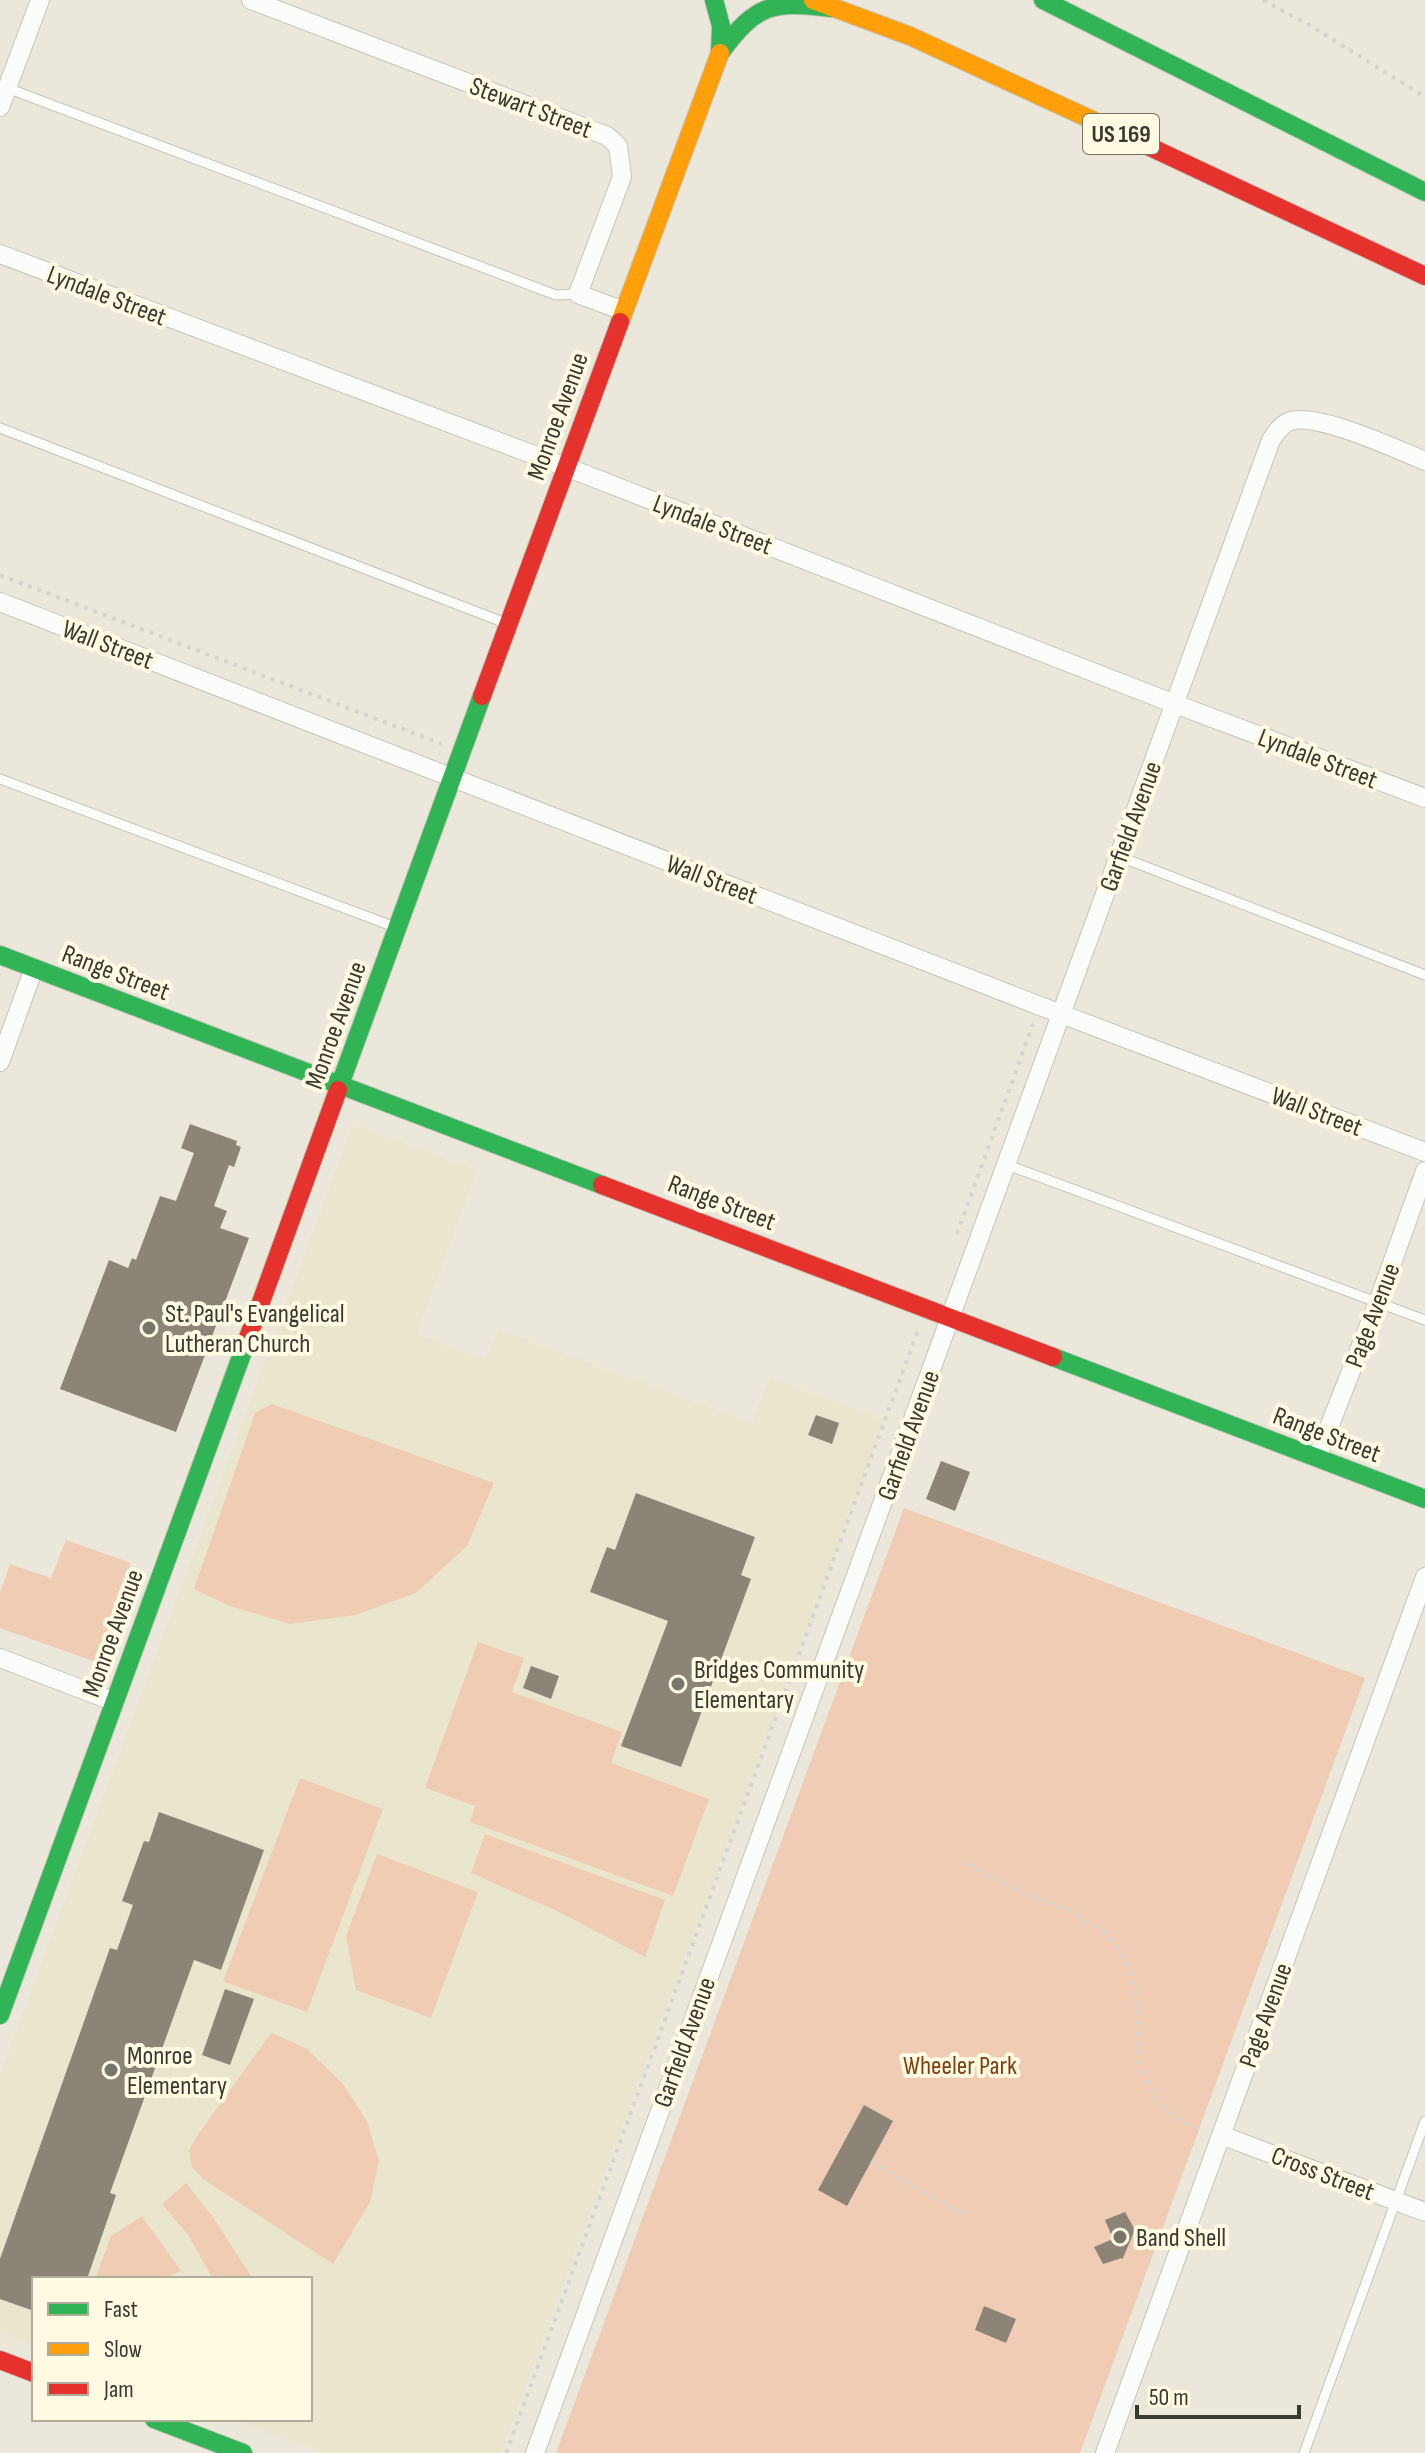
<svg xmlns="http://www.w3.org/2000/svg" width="1425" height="2453" viewBox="0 0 1425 2453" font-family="'Sofia Sans Condensed',sans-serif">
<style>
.built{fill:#eae6ce}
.green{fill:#f0ccb4}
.building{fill:#8b8477}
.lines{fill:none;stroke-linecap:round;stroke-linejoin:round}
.lane-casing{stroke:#c6c4b9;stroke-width:11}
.street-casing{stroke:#c6c4b9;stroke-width:20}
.fast-casing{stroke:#c6c4b9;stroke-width:20}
.slow-casing{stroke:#c6c4b9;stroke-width:20}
.jam-casing{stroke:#c6c4b9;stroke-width:20}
.path{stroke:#d4d4d0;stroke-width:4;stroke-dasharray:4 6;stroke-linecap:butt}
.lane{stroke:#fcfcfa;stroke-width:9}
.street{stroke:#fcfcfa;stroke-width:18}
.fast{stroke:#30b455;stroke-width:18}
.slow{stroke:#ff9f0a;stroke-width:18}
.jam{stroke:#e5322d;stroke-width:18}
.poi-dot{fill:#78766b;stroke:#fffbe2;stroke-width:3}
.labels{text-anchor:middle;stroke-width:8;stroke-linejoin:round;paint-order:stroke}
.shield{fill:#fffbe2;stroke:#757365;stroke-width:2}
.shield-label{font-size:24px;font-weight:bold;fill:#3a392f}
.street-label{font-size:26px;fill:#3a392f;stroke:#fffbe2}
.poi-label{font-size:26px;fill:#3a392f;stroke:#fffbe2;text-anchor:start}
.park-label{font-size:26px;fill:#813e10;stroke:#fffbe2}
</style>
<rect width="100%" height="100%" fill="#ebe8db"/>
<path class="built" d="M 353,1124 L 477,1170 L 417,1334 L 486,1360 L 498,1329 L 752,1423 L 770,1377 L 885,1420 L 501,2453 L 322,2453 L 231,2419 L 310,2419 L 310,2279 L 34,2279 L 34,2346 L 0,2333 L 0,2074 Z"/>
<path class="green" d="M 272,1404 L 494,1483 L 467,1546 L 416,1593 L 355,1615 L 290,1624 L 230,1606 L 194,1589 L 255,1413 Z
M 904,1508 L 1365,1678 L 1080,2453 L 556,2453 Z
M 66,1540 L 131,1563 L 96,1662 L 0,1628 L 0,1592 L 10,1564 L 51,1578 Z
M 478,1642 L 524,1658 L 512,1692 L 622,1732 L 611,1763 L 709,1799 L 673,1896 L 470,1822 L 475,1806 L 425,1788 Z
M 300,1778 L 383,1809 L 307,2012 L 223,1981 Z
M 485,1834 L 665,1900 L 645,1957 L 557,1911 L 471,1873 Z
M 377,1854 L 478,1892 L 431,2018 L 356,1990 L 346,1936 Z
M 271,2033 L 306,2048 L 343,2084 L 367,2121 L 379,2161 L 370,2202 L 333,2264 L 203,2179 L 192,2167 L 189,2150 L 197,2136 Z
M 186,2183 L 213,2217 L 253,2279 L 213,2279 L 188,2235 L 162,2204 Z
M 142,2216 L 181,2271 L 163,2279 L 96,2277 L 111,2236 Z"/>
<path class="building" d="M 190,1124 L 237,1141 L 236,1145 L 241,1147 L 234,1167 L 229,1165 L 214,1206 L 227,1211 L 220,1228 L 249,1238 L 176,1432 L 60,1389 L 109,1260 L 128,1268 L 132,1258 L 136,1260 L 160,1196 L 176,1201 L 194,1153 L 181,1148 Z
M 816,1415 L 839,1423 L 832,1444 L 808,1435 Z
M 941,1461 L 970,1472 L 955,1511 L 926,1499 Z
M 636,1493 L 755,1537 L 741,1575 L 751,1579 L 681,1767 L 621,1746 L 668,1621 L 590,1592 L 607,1547 L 615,1550 Z
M 531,1666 L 559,1676 L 551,1699 L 523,1688 Z
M 159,1812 L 264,1850 L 221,1970 L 194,1960 L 110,2193 L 116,2195 L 87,2279 L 34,2279 L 34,2311 L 0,2299 L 0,2259 L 110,1948 L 117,1950 L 133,1905 L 122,1901 L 144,1841 L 149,1842 Z
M 225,1989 L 254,1999 L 230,2065 L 202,2055 Z
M 864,2105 L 893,2121 L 847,2206 L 818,2190 Z
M 1125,2212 L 1135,2230 L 1122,2260 L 1122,2258 L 1103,2264 L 1094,2247 L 1113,2239 L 1105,2220 Z
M 984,2306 L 1016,2319 L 1006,2343 L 975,2330 Z"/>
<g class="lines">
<defs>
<path id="lane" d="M 7,88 L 556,295 L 578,294
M 0,428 L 508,624
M 0,779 L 395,927
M 1118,856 L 1425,975
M 1005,1164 L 1425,1320
M 1304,2453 L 1425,2121"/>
<path id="street" d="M 251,0 L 607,136 L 618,146 L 622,177 L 578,294 L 624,311
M 0,107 L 40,0
M 0,254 L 566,467 L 1175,704 L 1425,798
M 0,602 L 1040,1006 L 1425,1152
M 0,1062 L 34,968
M 1317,1458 L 1378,1302 L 1425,1171
M 0,1658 L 115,1702
M 1221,2135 L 1425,2212
M 535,2453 L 1271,440 C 1276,433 1280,426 1288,422 C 1313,410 1398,450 1425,461
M 1105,2453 L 1425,1577"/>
<path id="fast" d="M 714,0 L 721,26 L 720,53
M 1043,0 L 1425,192
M 720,53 C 757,3 772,1 832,8
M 0,955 L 602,1185
M 338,1090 L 482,696
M 1053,1357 L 1425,1499
M 0,2015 L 249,1335
M 154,2419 L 243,2453"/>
<path id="slow" d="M 813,0 L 910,36 L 1118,132
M 620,322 L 720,53"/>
<path id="jam" d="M 1118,132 L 1425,276
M 482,696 L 620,322
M 602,1185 L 1053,1357
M 249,1335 L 338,1090
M 0,2360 L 34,2373"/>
</defs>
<use href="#lane" class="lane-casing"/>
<use href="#street" class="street-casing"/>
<use href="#fast" class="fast-casing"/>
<use href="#slow" class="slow-casing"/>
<use href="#jam" class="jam-casing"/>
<path class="path" d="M 1263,0 L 1311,26 L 1425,97
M 0,575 L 442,744
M 957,1234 L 1033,1024
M 969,1864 C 983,1872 997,1881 1012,1888 C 1048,1904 1093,1913 1118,1947 C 1162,2006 1105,2089 1197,2128
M 871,2162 L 962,2213
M 506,2453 L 918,1330"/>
<use href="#lane" class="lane"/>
<use href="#street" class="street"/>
<use href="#fast" class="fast"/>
<use href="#slow" class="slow"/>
<use href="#jam" class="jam"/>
</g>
<g class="poi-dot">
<circle cx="149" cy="1328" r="8"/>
<circle cx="678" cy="1684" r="8"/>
<circle cx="111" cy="2070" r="8"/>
<circle cx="1120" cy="2237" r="8"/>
</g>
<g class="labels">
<rect class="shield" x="1083" y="114" width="76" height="40" rx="6"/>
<g class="shield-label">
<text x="1121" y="142">US 169</text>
</g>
<g class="street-label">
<text transform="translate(531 107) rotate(21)" y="9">Stewart Street</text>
<text transform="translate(107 295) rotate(21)" y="9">Lyndale Street</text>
<text transform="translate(557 416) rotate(-70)" y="9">Monroe Avenue</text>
<text transform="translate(713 524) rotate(21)" y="9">Lyndale Street</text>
<text transform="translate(108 644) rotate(21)" y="9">Wall Street</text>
<text transform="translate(1318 758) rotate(21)" y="9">Lyndale Street</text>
<text transform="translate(1130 826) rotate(-70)" y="9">Garfield Avenue</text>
<text transform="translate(712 879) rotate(21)" y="9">Wall Street</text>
<text transform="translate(116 972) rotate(21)" y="9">Range Street</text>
<text transform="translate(335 1025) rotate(-70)" y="9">Monroe Avenue</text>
<text transform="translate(1317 1111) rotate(21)" y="9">Wall Street</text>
<text transform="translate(722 1202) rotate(21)" y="9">Range Street</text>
<text transform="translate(1372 1315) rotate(-69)" y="9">Page Avenue</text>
<text transform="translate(1327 1434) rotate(21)" y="9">Range Street</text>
<text transform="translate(908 1435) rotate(-70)" y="9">Garfield Avenue</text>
<text transform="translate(112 1633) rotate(-70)" y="9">Monroe Avenue</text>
<text transform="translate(1265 2015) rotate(-70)" y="9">Page Avenue</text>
<text transform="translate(684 2042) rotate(-70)" y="9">Garfield Avenue</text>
<text transform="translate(1323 2173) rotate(21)" y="9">Cross Street</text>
</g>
<g class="poi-label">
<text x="165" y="1322">St. Paul's Evangelical<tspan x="165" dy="30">Lutheran Church</tspan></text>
<text x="694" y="1678">Bridges Community<tspan x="694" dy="30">Elementary</tspan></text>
<text x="127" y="2064">Monroe<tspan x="127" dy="30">Elementary</tspan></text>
<text x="1136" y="2246">Band Shell</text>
</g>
<g class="park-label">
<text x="960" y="2074">Wheeler Park</text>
</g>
</g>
<rect x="32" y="2277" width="280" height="144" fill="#fffbe2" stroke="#b0ad9a" stroke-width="2"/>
<rect x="48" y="2303" width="40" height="12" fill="#30b455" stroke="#b0ad9a" stroke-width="2"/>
<text x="104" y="2317" font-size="24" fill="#3a392f">Fast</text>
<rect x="48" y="2343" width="40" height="12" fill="#ff9f0a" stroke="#b0ad9a" stroke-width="2"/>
<text x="104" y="2357" font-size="24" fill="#3a392f">Slow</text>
<rect x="48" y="2383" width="40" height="12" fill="#e5322d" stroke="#b0ad9a" stroke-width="2"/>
<text x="104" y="2397" font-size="24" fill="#3a392f">Jam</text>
<path d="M1137 2405v12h162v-12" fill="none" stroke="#3a392f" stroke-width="4"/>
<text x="1149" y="2405" font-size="24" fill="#3a392f" stroke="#fffbe2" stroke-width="6" paint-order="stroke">50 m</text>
</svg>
